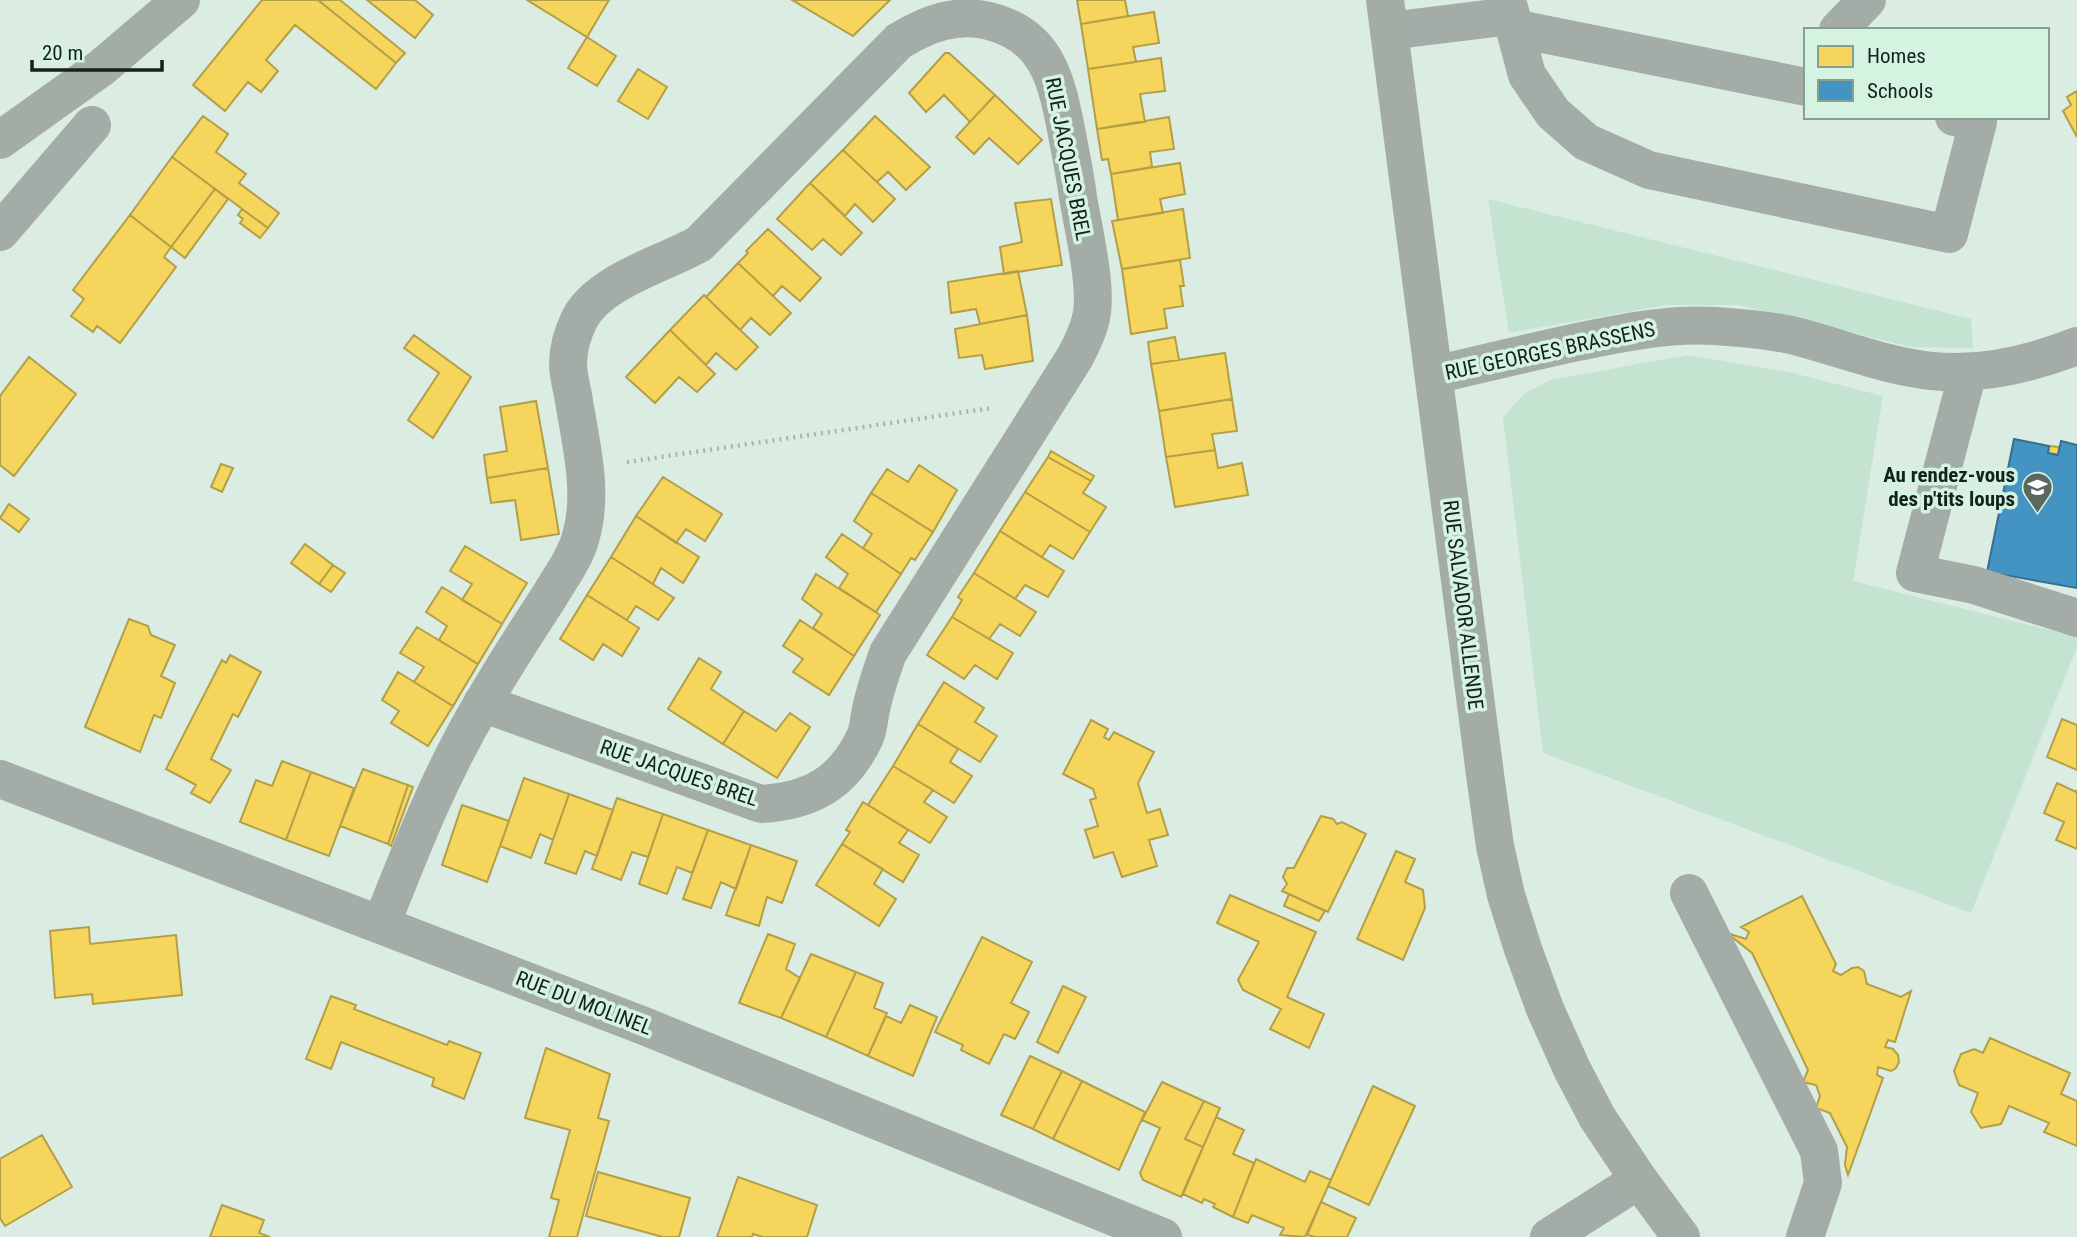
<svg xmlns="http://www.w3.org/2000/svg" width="2077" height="1237" viewBox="0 0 2077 1237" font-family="'Roboto Condensed',sans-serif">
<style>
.green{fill:#c4e3d0}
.homes{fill:#f6d55c;stroke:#b39f48;stroke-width:2}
.schools{fill:#4393c3;stroke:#367190;stroke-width:2}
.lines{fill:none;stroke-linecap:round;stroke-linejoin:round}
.path{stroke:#a9b2ac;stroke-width:4.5;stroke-dasharray:2 5;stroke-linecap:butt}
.minor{stroke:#a3aca6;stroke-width:38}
.major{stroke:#a3ada6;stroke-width:38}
.labels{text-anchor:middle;stroke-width:7;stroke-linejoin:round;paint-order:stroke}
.street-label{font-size:21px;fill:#16211a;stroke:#d4f4e1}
.poi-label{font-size:21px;font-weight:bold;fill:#16211a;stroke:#d4f4e1;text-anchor:end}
</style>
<rect width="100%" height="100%" fill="#dbede2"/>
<path class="green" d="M 1488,199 L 1971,319 L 1973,348 L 1911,347 L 1738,305 L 1667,305 L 1509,333 Z
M 1688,355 L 1789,372 L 1883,396 L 1853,581 L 2077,637 L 2077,647 L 1971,913 L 1543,753 L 1503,417 L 1524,394 L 1550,380 Z"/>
<path class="homes" d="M 262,0 L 318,0 L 396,63 L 376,89 L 295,25 L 266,60 L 278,71 L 261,92 L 248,82 L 225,111 L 193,85 Z
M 318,0 L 340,0 L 405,53 L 396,63 Z
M 367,0 L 415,0 L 433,15 L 415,38 Z
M 527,0 L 609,0 L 587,37 Z
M 792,0 L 890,0 L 853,36 Z
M 1077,0 L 1125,0 L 1128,16 L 1081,24 Z
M 1154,12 L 1159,43 L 1133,47 L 1136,62 L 1088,69 L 1081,24 Z
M 587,37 L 616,56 L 597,86 L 568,68 Z
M 945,53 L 949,53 L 995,95 L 970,122 L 944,95 L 926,112 L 909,93 Z
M 1161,58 L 1165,91 L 1140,94 L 1145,122 L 1097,129 L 1088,69 Z
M 638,69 L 667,87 L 648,119 L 618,101 Z
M 2077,91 L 2077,137 L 2063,111 L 2071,105 L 2067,97 Z
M 995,95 L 1042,140 L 1018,164 L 989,138 L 974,154 L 956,137 Z
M 203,116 L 228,134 L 216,152 L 246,174 L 239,183 L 279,213 L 268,228 L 172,157 Z
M 875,116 L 930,167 L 906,190 L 888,172 L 877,182 L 843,150 Z
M 1169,117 L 1174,149 L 1150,152 L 1152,167 L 1111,174 L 1108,159 L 1102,160 L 1097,129 Z
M 843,150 L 895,199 L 873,222 L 855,204 L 845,216 L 810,183 Z
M 172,157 L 215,189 L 171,247 L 130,215 Z
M 1180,163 L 1185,194 L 1160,199 L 1163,213 L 1118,220 L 1111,174 Z
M 810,183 L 862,233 L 841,255 L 823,239 L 812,250 L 777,219 Z
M 215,189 L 228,199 L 185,258 L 171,247 Z
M 1051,199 L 1062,265 L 1004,274 L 1000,247 L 1022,242 L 1015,203 Z
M 242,209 L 268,228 L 260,238 L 240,223 L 243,219 L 238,215 Z
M 1183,209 L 1190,258 L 1122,269 L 1112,221 Z
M 130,215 L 171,247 L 164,257 L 176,267 L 120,343 L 97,326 L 93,332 L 71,316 L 84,299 L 73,290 Z
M 768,229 L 821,278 L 800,301 L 782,286 L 773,296 L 738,263 L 748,253 L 746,251 Z
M 1180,260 L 1184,286 L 1180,286 L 1183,306 L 1164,309 L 1167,328 L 1131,334 L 1122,269 Z
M 738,263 L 791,313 L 770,335 L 751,318 L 740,330 L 706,297 Z
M 1018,271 L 1027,315 L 980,324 L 976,309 L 951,313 L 948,282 Z
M 704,295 L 758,347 L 736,370 L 716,353 L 706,365 L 670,330 Z
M 1027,315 L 1033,361 L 985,369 L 982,355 L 959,358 L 955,329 Z
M 670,330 L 715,374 L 697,392 L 679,377 L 655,403 L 626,377 Z
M 414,335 L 471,377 L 433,438 L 408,420 L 439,373 L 404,348 Z
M 1175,337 L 1179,360 L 1151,364 L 1148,342 Z
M 1225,353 L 1232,399 L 1159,411 L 1151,364 Z
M 29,357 L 76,394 L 14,476 L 0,465 L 0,396 Z
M 1232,399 L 1237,431 L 1212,434 L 1215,450 L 1166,457 L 1159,411 Z
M 536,401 L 548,468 L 487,478 L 484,455 L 507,451 L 500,407 Z
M 2049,446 L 2059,447 L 2058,455 L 2048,453 Z
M 1215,450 L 1218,468 L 1242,463 L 1248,495 L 1175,507 L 1166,457 Z
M 1051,451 L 1094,476 L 1091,481 L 1048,457 Z
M 1048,457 L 1091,481 L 1083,493 L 1106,507 L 1090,532 L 1025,492 Z
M 221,464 L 233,468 L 222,492 L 211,487 Z
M 919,465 L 957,490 L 933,532 L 871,493 L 887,469 L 908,482 Z
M 548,468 L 559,534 L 521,540 L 515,500 L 491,503 L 487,478 Z
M 663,477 L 722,514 L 705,541 L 686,529 L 676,543 L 636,516 Z
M 1025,492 L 1090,532 L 1073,559 L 1050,545 L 1042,557 L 1000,531 Z
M 871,493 L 933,532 L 915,560 L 911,558 L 901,574 L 863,548 L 872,534 L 854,521 Z
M 9,504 L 29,519 L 19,532 L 0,518 Z
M 636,516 L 699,557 L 683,583 L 661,568 L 653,584 L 611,557 Z
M 1000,531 L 1064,571 L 1048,597 L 1025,585 L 1015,599 L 974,573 Z
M 842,534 L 901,574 L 876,612 L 839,588 L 848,574 L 826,557 Z
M 305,544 L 333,565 L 319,584 L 291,563 Z
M 465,546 L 527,583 L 502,624 L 462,600 L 472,584 L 450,571 Z
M 611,557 L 674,598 L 658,620 L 636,606 L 627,620 L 587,595 Z
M 333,565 L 345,573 L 331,592 L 319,584 Z
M 974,573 L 1036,612 L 1020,636 L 1000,624 L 989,639 L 952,617 L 962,600 L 958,597 Z
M 816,574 L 880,615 L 854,656 L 813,628 L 822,614 L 802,599 Z
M 442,587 L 502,624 L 478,664 L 439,640 L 447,626 L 426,612 Z
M 587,595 L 639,628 L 622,656 L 603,644 L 593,660 L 560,639 Z
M 952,617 L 1013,653 L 997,679 L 975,665 L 964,679 L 927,655 Z
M 129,619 L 148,626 L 151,635 L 175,645 L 161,676 L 175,683 L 161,718 L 154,715 L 140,752 L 85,727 Z
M 800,620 L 854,656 L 829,695 L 793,672 L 803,659 L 783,646 Z
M 417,627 L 478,664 L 453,706 L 414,682 L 424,667 L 400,653 Z
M 230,655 L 261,672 L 238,717 L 233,714 L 211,759 L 231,770 L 210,803 L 191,793 L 196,785 L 166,769 L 222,660 L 226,663 Z
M 699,658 L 721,672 L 711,689 L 744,711 L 723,744 L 668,709 Z
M 398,672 L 453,706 L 428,746 L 391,723 L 399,711 L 382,700 Z
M 944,682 L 984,708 L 975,722 L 997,736 L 980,762 L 918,724 Z
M 744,711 L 776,731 L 790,713 L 810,727 L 777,778 L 723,744 Z
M 2062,719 L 2077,725 L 2077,770 L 2047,757 Z
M 1091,720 L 1108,729 L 1104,737 L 1109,740 L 1114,732 L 1154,752 L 1138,783 L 1147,813 L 1160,809 L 1168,835 L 1149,840 L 1157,866 L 1122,877 L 1113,852 L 1094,858 L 1085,830 L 1098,826 L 1090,800 L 1096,798 L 1093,789 L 1063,774 Z
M 918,724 L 958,749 L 950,762 L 972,776 L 954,803 L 893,766 Z
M 282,761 L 311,772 L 286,840 L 240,822 L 256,780 L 272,786 Z
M 893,766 L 933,790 L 924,802 L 947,817 L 930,843 L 868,805 Z
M 363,769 L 408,785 L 388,844 L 340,826 Z
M 311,772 L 354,788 L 329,856 L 286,840 Z
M 524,778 L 569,794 L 553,840 L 540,834 L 531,858 L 500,846 Z
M 2057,783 L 2076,792 L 2077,790 L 2077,849 L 2056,840 L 2064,822 L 2044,813 Z
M 408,785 L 413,787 L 391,846 L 388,844 Z
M 569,794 L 613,810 L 597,856 L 585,851 L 576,874 L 545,863 Z
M 617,798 L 663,814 L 648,857 L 632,852 L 621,880 L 592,869 Z
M 863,802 L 908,830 L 899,843 L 919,855 L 903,882 L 842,844 L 850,832 L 846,830 Z
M 462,805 L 509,821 L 487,882 L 442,865 Z
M 663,814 L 708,830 L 692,873 L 677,867 L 667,894 L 639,884 Z
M 1321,816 L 1333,819 L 1337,824 L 1342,822 L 1366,834 L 1328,912 L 1282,891 L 1287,884 L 1283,877 L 1287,868 L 1294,868 Z
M 708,830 L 751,845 L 736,889 L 721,882 L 711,908 L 683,899 Z
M 842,844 L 883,869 L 874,884 L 896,899 L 879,926 L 816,885 Z
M 751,845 L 797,861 L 782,903 L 767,897 L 759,926 L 726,915 Z
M 1396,851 L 1415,859 L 1405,882 L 1423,890 L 1425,908 L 1403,960 L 1357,939 Z
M 1289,894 L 1325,911 L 1319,921 L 1284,906 Z
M 1230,895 L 1316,932 L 1287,997 L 1324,1014 L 1309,1048 L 1270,1029 L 1281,1009 L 1243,990 L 1238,980 L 1259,942 L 1217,923 Z
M 1802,896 L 1836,964 L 1833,971 L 1841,975 L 1852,968 L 1858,967 L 1864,971 L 1867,984 L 1901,997 L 1911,991 L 1895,1042 L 1888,1040 L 1885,1047 L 1893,1049 L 1898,1055 L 1899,1062 L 1896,1068 L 1891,1071 L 1878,1067 L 1877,1075 L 1883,1078 L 1848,1175 L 1845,1165 L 1847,1147 L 1830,1113 L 1816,1108 L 1820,1096 L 1816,1085 L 1803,1082 L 1808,1070 L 1752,953 L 1727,933 L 1746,939 L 1749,932 L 1741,927 Z
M 89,927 L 90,944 L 176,935 L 182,995 L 93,1004 L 92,994 L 55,998 L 50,931 Z
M 768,934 L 795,944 L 786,969 L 800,978 L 781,1018 L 739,1003 Z
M 982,937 L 1032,962 L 1011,1003 L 1029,1012 L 1015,1039 L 1004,1034 L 989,1064 L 961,1050 L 963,1045 L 935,1032 Z
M 811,954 L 856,972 L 826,1037 L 781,1018 Z
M 856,972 L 883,983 L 874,1008 L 887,1013 L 868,1056 L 826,1037 Z
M 1063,986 L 1086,997 L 1058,1053 L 1037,1042 Z
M 331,996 L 356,1005 L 354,1009 L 447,1045 L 449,1041 L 481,1053 L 464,1099 L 432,1086 L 434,1078 L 341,1042 L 331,1069 L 306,1059 Z
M 910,1005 L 937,1017 L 913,1076 L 868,1056 L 886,1016 L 901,1023 Z
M 1990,1038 L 2070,1073 L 2061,1094 L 2077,1101 L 2077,1146 L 2044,1132 L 2049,1123 L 2009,1106 L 2001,1124 L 1981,1128 L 1971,1112 L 1978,1093 L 1959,1085 L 1954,1071 L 1961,1054 L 1974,1049 L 1983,1053 Z
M 546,1048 L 610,1074 L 598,1118 L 609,1121 L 577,1237 L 549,1237 L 559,1200 L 551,1198 L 570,1130 L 525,1118 Z
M 1030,1056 L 1062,1071 L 1033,1129 L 1001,1115 Z
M 1062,1071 L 1082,1081 L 1053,1139 L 1033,1129 Z
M 1082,1081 L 1145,1112 L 1119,1170 L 1053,1139 Z
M 1162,1082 L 1204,1101 L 1185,1139 L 1203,1147 L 1181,1197 L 1143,1180 L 1140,1173 L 1160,1128 L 1142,1120 Z
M 1373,1086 L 1415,1106 L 1369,1205 L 1328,1186 Z
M 1204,1101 L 1220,1108 L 1203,1147 L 1185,1139 Z
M 1216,1117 L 1244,1130 L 1233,1154 L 1254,1163 L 1233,1217 L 1213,1207 L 1215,1204 L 1204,1199 L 1202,1203 L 1183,1194 Z
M 42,1135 L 72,1187 L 5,1226 L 0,1218 L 0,1159 Z
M 1256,1159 L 1305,1182 L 1310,1171 L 1331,1180 L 1305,1237 L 1280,1235 L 1284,1228 L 1252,1215 L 1248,1223 L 1233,1217 Z
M 598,1172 L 690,1198 L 679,1237 L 663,1237 L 586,1216 Z
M 738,1177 L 817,1205 L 807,1237 L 763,1237 L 753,1234 L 752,1237 L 717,1237 Z
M 1321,1202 L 1356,1218 L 1347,1237 L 1316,1237 L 1307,1235 Z
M 222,1205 L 264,1220 L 259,1233 L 270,1237 L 210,1237 Z"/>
<path class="schools" d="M 2014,439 L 2049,446 L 2048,453 L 2058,455 L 2061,441 L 2077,445 L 2077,588 L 1987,572 Z"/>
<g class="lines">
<path class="path" d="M 627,462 L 992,408"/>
<path class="minor" d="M 1507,0 L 1527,75 L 1553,113 L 1586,142 L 1649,170 L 1949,234 L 1978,122 L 1954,117
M 1514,28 L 1806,87
M 1838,30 L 1867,0
M 1389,31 L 1511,16
M 0,232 L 92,125
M 1968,372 L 1915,573 L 1974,585 L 2077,618
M 1434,375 C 1478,365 1523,354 1568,344 C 1616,334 1665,323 1715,326 C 1742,328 1772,330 1799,337 C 1844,349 1886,366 1932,371 C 1982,376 2031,364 2077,346
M 0,779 L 644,1026 L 1163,1237
M 1689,893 L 1819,1151 L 1823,1183 L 1805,1237
M 381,925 C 412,847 439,777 482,704 C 503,668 526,632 549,597 C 560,578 576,557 581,536 C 594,491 580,441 573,395 C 571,385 568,374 568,364 C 568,348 573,332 580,318 C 600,281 663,264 699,244 L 899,41 C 927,24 955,13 989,21 C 1046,35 1056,78 1066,129 C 1070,151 1075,174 1078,197 C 1083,228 1098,288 1091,318 C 1088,332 1082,344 1075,357 L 888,653 C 882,670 876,687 872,705 C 869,716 869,728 865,737 C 843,784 810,801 761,804 L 482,703
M 1549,1237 L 1639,1180"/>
<path class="major" d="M 1385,0 L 1486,782 L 1495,846 L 1506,895 L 1523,949 L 1545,1009 L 1572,1069 L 1597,1117 L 1639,1180 L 1681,1237
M 0,140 L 101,68 L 181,0"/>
</g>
<defs>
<symbol id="school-pin" viewBox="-11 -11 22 30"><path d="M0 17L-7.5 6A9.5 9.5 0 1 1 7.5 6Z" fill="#5b6860" stroke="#d4f4e1"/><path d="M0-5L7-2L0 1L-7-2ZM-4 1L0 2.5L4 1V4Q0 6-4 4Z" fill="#fff"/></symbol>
</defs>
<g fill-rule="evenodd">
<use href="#school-pin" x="2020" y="470" width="35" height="47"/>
</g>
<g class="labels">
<g class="street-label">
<text transform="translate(1068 159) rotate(79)" y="7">RUE JACQUES BREL</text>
<text transform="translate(1550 351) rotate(-12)" y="7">RUE GEORGES BRASSENS</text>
<text transform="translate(1463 605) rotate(83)" y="7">RUE SALVADOR ALLENDE</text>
<text transform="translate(679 773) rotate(19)" y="7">RUE JACQUES BREL</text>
<text transform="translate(584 1003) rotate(21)" y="7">RUE DU MOLINEL</text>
</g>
<g class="poi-label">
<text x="2015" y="482">Au rendez-vous<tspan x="2015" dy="24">des p'tits loups</tspan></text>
</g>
</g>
<rect x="1804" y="28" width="245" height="91" fill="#d4f4e1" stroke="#88a091" stroke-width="2"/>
<rect x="1818" y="46" width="35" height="21" fill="#f6d55c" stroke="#88a091" stroke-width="2"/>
<text x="1867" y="63" font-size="21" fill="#16211a">Homes</text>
<rect x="1818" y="80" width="35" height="21" fill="#4393c3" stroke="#88a091" stroke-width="2"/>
<text x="1867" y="98" font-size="21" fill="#16211a">Schools</text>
<path d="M32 60v10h130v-10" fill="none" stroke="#16211a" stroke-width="3.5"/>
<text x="42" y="60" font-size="21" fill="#16211a" stroke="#d4f4e1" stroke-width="5" paint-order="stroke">20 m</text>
</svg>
